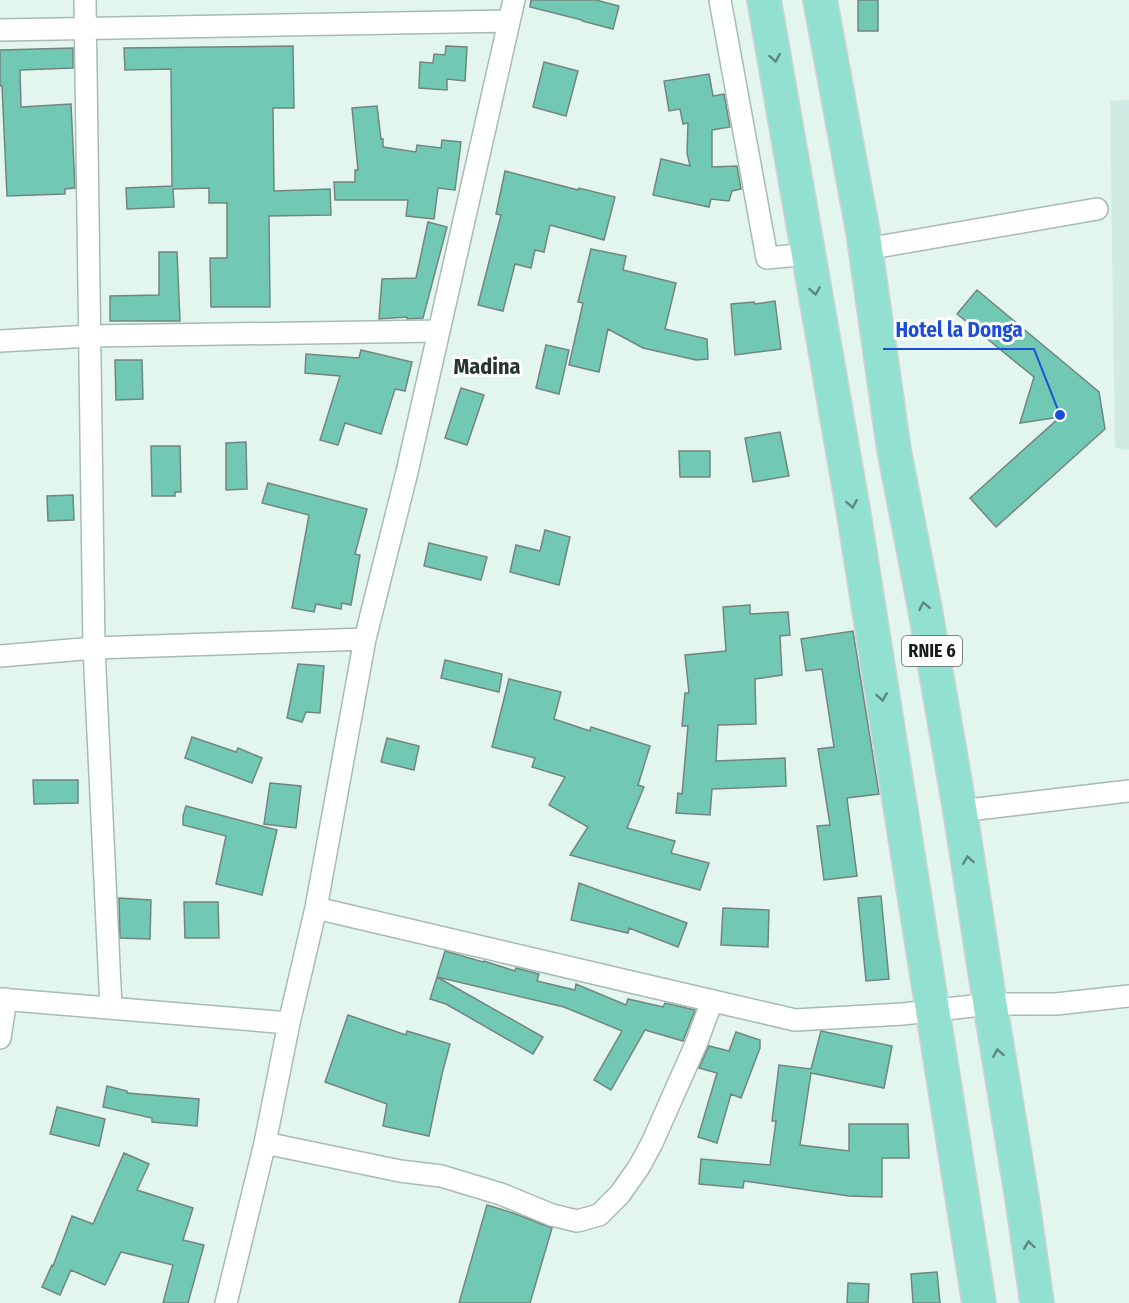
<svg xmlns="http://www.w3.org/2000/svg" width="1129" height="1303" viewBox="0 0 1129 1303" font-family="'Fira Sans Condensed',sans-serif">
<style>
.built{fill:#cfebe3}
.building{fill:#71c9b3;stroke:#738580;stroke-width:1.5}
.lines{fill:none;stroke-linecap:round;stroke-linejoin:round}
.street-casing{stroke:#a8bab4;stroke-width:24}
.primary-casing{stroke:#d1d2d2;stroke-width:36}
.street{stroke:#fff;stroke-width:21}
.primary{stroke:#92e1d0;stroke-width:33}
.oneway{stroke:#5b897f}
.labels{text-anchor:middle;stroke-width:6;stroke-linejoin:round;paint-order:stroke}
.shield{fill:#fff;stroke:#5d6260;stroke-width:1.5}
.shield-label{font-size:18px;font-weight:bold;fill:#171e1c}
.quarter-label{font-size:22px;font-weight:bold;fill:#253430;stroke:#fff}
.leader{fill:none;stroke:#1d4ed8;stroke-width:2}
.callout-dot{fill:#1d4ed8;stroke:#fff;stroke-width:2}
.callout-label{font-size:21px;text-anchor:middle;font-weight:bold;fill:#1d4ed8;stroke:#fff;stroke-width:6;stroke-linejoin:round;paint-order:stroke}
</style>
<rect width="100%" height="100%" fill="#e2f5ef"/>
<path class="built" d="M 1129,100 L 1129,450 L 1115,448 L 1110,101 Z"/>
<path class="building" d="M 531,0 L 596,0 L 619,6 L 613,29 L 582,21 L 582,20 L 530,7 Z
M 858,0 L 878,0 L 878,31 L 858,31 Z
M 293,46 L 294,108 L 273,108 L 274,191 L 330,189 L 331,215 L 269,216 L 270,307 L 211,307 L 210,258 L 227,258 L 227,203 L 209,203 L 209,188 L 173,189 L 174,207 L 127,209 L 126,188 L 172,186 L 171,69 L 125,70 L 124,48 Z
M 446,46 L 467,47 L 465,81 L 447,79 L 447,90 L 419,88 L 420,62 L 433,63 L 434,54 L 445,55 Z
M 73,48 L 73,68 L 20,70 L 21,107 L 71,104 L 75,188 L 65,189 L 65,194 L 7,196 L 2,86 L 0,86 L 0,50 Z
M 544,62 L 578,71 L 566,116 L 533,107 Z
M 709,74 L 713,96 L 724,94 L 730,127 L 712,130 L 712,167 L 737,166 L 741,189 L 732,191 L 729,201 L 711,199 L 709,207 L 653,195 L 661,159 L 690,166 L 687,153 L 688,123 L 683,124 L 680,109 L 669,111 L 664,81 Z
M 377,106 L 381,139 L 383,139 L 383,147 L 416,152 L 417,145 L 441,148 L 442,140 L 461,142 L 455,190 L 438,188 L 434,219 L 406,216 L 408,200 L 335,200 L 334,182 L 355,182 L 355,170 L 358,170 L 352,108 Z
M 505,171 L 578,190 L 579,188 L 615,197 L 604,240 L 550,225 L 544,252 L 535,250 L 531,268 L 515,264 L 503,311 L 478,305 L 501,215 L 496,214 Z
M 428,222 L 447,227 L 423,318 L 407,319 L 407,317 L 379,319 L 382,279 L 416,278 Z
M 591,249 L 626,256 L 623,270 L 676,283 L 665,329 L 707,339 L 708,359 L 696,360 L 643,348 L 608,329 L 599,372 L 569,365 L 583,303 L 578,302 Z
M 159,252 L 177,252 L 180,321 L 110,321 L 110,296 L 159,295 Z
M 977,290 L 1099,392 L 1105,429 L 996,527 L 970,498 L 1060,417 L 1020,423 L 1034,377 L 957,314 Z
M 775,301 L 781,349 L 735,355 L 731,304 L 754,302 L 755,304 Z
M 546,345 L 569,350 L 559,394 L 536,388 Z
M 361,350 L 412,362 L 405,391 L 395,389 L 381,434 L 345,423 L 338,445 L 320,440 L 340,376 L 305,373 L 306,354 L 359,358 Z
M 115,360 L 142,360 L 143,399 L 116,400 Z
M 461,388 L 484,395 L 467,445 L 445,438 Z
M 780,432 L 789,476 L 753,482 L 745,438 Z
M 246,442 L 247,489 L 226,490 L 226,443 Z
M 151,446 L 180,446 L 181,492 L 175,492 L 175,496 L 152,496 Z
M 679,451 L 710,451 L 710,477 L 680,477 Z
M 268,483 L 367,509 L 355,554 L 360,555 L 351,605 L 342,603 L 341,609 L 316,604 L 314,612 L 292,608 L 309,515 L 262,503 Z
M 73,495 L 74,520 L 48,521 L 47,496 Z
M 545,530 L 570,537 L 559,585 L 510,572 L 516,545 L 540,551 Z
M 429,543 L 487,557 L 481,580 L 424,566 Z
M 750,605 L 750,614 L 788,612 L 790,635 L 780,636 L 782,675 L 755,679 L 756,724 L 718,725 L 716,761 L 785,758 L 786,786 L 712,789 L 710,815 L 676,813 L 678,793 L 682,794 L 688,726 L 682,726 L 685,693 L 689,693 L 685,655 L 726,651 L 723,607 Z
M 853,631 L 879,794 L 847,798 L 857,876 L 824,880 L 817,826 L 830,825 L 818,749 L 834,747 L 822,669 L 806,671 L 801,639 Z
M 445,660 L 502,674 L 499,692 L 441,678 Z
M 298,664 L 324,666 L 320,713 L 306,712 L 302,722 L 287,718 Z
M 509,679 L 561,692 L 554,719 L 590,731 L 591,727 L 650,746 L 638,785 L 644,787 L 627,828 L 675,841 L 671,853 L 709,863 L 700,890 L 570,855 L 588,827 L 549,805 L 565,777 L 532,767 L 535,758 L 492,747 Z
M 192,737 L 236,752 L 238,748 L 262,758 L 252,783 L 185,758 Z
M 387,738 L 419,746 L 414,770 L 381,762 Z
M 33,780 L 78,780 L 78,803 L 34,804 Z
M 270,783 L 301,786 L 296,828 L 264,824 Z
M 186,806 L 277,830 L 262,895 L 216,884 L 226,836 L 183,825 L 183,816 Z
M 579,883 L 687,923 L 678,947 L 629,928 L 628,933 L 571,920 Z
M 881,896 L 889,979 L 866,981 L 858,898 Z
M 119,898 L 151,900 L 150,939 L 120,938 Z
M 184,902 L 218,902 L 219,938 L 185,938 Z
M 723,908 L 769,910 L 768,947 L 721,945 Z
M 445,951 L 483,962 L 484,961 L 515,971 L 516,968 L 539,974 L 537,981 L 575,990 L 576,984 L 626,1005 L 628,999 L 663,1007 L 665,1003 L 695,1010 L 683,1041 L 645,1030 L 611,1090 L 594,1080 L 622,1031 L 564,1007 L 437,977 Z
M 437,977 L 543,1037 L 533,1054 L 446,1004 L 430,999 Z
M 348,1015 L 406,1035 L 407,1031 L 450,1044 L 442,1074 L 429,1136 L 383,1126 L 387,1104 L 325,1082 Z
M 821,1031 L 892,1046 L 884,1088 L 811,1073 L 800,1145 L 849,1151 L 849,1124 L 908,1124 L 909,1158 L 882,1158 L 882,1197 L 849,1196 L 744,1181 L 743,1188 L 699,1184 L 701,1159 L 770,1165 L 776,1121 L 772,1121 L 779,1065 L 811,1069 Z
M 736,1032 L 760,1040 L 760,1048 L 741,1098 L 731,1094 L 717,1143 L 698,1137 L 717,1073 L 699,1068 L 709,1046 L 729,1051 Z
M 107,1086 L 127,1091 L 127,1093 L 199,1099 L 197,1126 L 152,1122 L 152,1118 L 103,1107 Z
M 57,1107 L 105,1119 L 99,1146 L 50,1134 Z
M 124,1153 L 149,1164 L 137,1190 L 193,1208 L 183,1240 L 204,1245 L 188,1303 L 163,1303 L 173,1265 L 121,1252 L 105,1285 L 71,1270 L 60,1295 L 42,1287 L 52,1265 L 53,1266 L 72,1216 L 93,1224 Z
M 487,1205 L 513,1213 L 552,1228 L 530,1303 L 459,1303 Z
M 937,1272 L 940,1303 L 913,1303 L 911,1274 Z
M 848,1283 L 869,1284 L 868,1303 L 847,1303 Z"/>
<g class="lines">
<defs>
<path id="street" d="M 85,0 L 94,648 L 111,1008
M 720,0 L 767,258 L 809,254
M 0,30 L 509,21
M 866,249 L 1097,209
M 0,341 L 90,336 L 438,331
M 0,656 L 94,648 L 365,639
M 960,811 L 1129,791
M 316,908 L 627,981 L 795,1020 L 903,1014 L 990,1004 L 1056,1004 L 1129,996
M 0,999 L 289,1023
M 0,1038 L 6,999
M 265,1143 L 400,1171 L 441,1176 L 501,1194 L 552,1215 L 577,1221 L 599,1215 L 620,1194 L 639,1167 L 652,1143 L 696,1044 L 712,1001
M 226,1303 L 265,1143 L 289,1023 L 316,908 L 365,639 L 407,472 L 514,0"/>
<path id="primary" d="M 764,0 L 853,509 L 979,1303
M 820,0 L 863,232 L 894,450 L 925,609 L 960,811 L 990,1004 L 1022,1198 L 1037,1303"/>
</defs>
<use href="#street" class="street-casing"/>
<use href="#primary" class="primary-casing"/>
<use href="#street" class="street"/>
<use href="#primary" class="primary"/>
</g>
<defs><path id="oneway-chevron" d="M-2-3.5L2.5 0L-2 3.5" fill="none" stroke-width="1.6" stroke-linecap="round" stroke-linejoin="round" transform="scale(1.5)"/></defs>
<g class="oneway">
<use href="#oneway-chevron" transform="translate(775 58) rotate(80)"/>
<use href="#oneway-chevron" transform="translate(815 291) rotate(81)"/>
<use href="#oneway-chevron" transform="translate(852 504) rotate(80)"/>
<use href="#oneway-chevron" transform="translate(924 606) rotate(-101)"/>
<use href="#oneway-chevron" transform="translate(882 697) rotate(81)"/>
<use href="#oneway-chevron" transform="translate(968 860) rotate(-99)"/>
<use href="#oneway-chevron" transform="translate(998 1053) rotate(-100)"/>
<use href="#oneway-chevron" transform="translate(1029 1245) rotate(-98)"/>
</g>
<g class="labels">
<rect class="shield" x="902" y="636" width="60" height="30" rx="4.5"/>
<g class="shield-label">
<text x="932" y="657">RNIE 6</text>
</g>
<g class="quarter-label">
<text x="487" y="374">Madina</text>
</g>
</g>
<path class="leader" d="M1060 415L1034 349H883"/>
<circle class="callout-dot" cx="1060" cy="415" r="6"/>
<g class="callout-label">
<text x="959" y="337">Hotel la Donga</text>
</g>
</svg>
